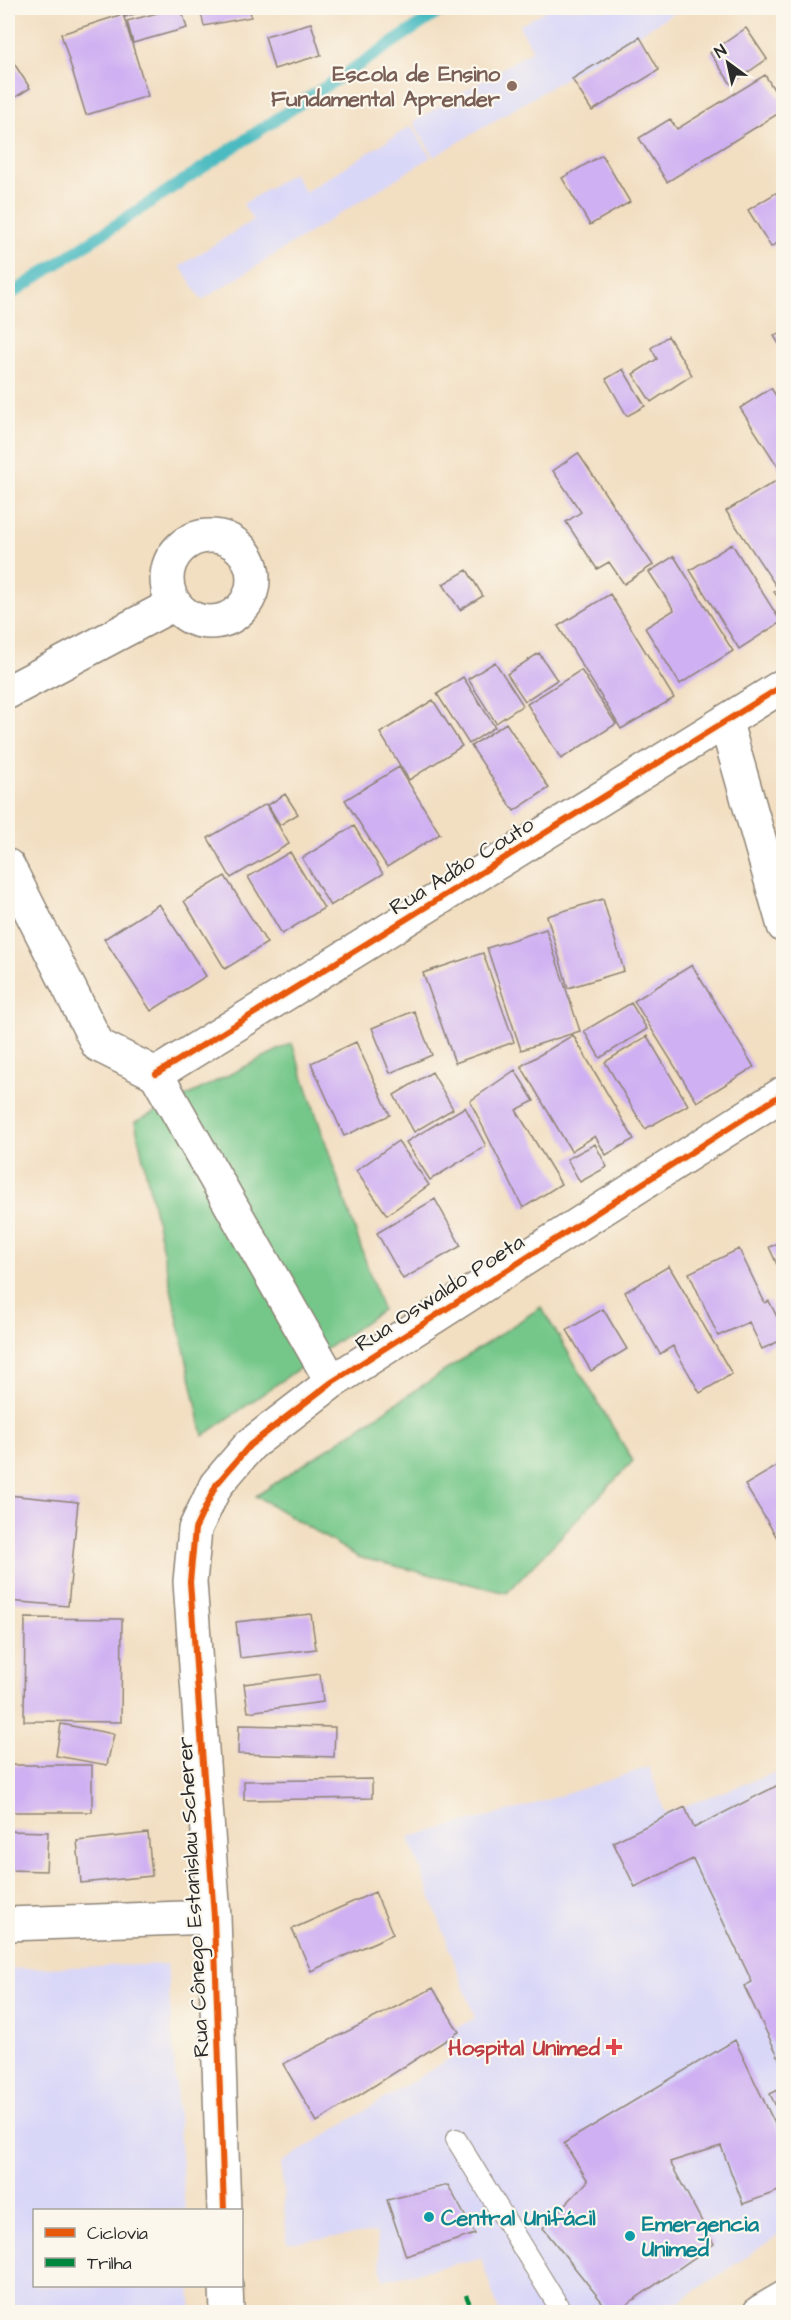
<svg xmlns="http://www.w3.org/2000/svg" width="791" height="2320" viewBox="0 0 791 2320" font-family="'Architects Daughter',sans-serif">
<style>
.built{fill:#d9d7f8}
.green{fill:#75c789;stroke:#50795a;stroke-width:1.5}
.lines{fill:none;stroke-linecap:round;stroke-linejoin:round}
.stream{stroke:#4cbbc1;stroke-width:12}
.building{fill:#cfb0f2}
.service-casing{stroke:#8e8476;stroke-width:22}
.minor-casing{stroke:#8e8476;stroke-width:36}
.secondary-casing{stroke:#8e8476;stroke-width:36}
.service{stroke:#fff;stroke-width:20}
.minor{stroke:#fff;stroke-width:33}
.secondary{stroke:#fff;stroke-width:33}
.quiet{stroke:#00873e;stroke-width:4.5;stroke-dasharray:9 4.5;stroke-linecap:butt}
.cycleway-casing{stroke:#fbf7ec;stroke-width:10}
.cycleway{stroke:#e8590c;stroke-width:6}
.education-dot{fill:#8d6e63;stroke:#fbf7ec;stroke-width:2}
.health-dot{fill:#e0444e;stroke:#fbf7ec;stroke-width:2}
.culture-dot{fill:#0f9aa8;stroke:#fbf7ec;stroke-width:2}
.labels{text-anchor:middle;stroke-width:4.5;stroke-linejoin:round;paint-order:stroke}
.education-label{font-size:22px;font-weight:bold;fill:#785e54;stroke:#fbf7ec;text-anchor:end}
.street-label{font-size:22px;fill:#2b2b2b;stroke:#fbf7ec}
.health-label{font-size:22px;font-weight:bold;fill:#be3a42;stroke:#fbf7ec;text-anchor:end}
.culture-label{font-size:22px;font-weight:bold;fill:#0d838f;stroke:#fbf7ec;text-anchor:start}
</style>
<rect width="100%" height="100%" fill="#fbf7ec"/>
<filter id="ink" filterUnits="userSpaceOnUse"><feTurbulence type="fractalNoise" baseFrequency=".0167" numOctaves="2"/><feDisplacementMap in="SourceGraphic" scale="12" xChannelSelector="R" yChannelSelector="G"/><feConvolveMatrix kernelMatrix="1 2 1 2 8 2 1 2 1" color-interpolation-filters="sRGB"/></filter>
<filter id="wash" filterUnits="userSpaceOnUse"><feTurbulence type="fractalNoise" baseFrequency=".008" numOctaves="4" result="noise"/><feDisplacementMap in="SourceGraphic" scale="24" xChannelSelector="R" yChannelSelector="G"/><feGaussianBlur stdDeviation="1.35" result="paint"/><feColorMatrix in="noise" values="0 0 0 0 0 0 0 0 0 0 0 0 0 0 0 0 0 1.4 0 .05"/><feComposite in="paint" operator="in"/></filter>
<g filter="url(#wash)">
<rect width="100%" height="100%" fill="#f2dec1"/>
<path class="built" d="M 550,8 L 600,8 L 603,11 L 609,8 L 682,8 L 434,157 L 413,122 L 533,50 L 519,26 Z
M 411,126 L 431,157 L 202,300 L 180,266 L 253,220 L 243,204 L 293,173 L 305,192 Z
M 649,1767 L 665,1813 L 783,1770 L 783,2232 L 664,2312 L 499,2312 L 481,2258 L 383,2280 L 376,2232 L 287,2243 L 281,2163 L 450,2058 L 438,2037 L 475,2018 L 409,1837 L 522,1808 Z
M 167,1964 L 185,2210 L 34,2210 L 34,2286 L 190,2286 L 192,2312 L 8,2312 L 8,1969 Z"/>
<path class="green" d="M 292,1043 L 382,1310 L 203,1436 L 135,1122 Z
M 541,1307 L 633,1461 L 507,1593 L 358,1557 L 256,1496 Z"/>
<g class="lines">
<path class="stream" d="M 8,296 L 445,8"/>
</g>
<g id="blocks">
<path class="building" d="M 122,8 L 153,8 L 125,17 Z
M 176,8 L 181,8 L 187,28 L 133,43 L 127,21 Z
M 200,8 L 250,8 L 251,17 L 204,26 Z
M 123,14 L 148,96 L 86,115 L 61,34 Z
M 311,23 L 321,55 L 274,69 L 265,36 Z
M 746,28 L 767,59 L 731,84 L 710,53 Z
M 640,37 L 659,70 L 592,111 L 572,79 Z
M 8,54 L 30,88 L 8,102 Z
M 765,75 L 784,106 L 784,110 L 667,182 L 639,138 L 670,119 L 677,129 Z
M 602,155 L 630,202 L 590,225 L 562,178 Z
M 784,188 L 784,239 L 771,247 L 748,210 Z
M 784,331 L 784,352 L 774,336 Z
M 668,336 L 692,375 L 651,402 L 633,374 L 657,359 L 651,348 Z
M 623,369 L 645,406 L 627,416 L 606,379 Z
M 771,388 L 784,408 L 784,476 L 740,408 Z
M 578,453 L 653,565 L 624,584 L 609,562 L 597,569 L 566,522 L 581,512 L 553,471 Z
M 784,476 L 784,606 L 774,592 L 778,589 L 726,511 Z
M 732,544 L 781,622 L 739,649 L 690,570 Z
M 674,556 L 733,651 L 680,684 L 645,628 L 674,610 L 649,572 Z
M 467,570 L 483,596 L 460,610 L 443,584 Z
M 610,594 L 674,698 L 621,729 L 558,626 Z
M 539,653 L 557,680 L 525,701 L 507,674 Z
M 495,662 L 523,705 L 496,723 L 468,679 Z
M 581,670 L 616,724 L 561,759 L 527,704 Z
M 463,677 L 495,727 L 469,744 L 437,694 Z
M 433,700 L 462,746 L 409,780 L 380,733 Z
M 506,723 L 549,788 L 514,811 L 471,746 Z
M 399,767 L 440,834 L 387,867 L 345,800 Z
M 285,794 L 298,814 L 280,825 L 268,805 Z
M 266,804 L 289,844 L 231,878 L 208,838 Z
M 354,826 L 383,874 L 330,906 L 302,858 Z
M 290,852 L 324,908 L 282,934 L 248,877 Z
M 225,876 L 267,943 L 225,969 L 184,901 Z
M 603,899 L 624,971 L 568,988 L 547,916 Z
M 159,904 L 206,976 L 151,1011 L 104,939 Z
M 546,929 L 580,1031 L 521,1050 L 487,948 Z
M 483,953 L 514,1042 L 455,1063 L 423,973 Z
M 692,965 L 754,1067 L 697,1102 L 634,1001 Z
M 631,1003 L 647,1029 L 600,1058 L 584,1031 Z
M 414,1011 L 432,1055 L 390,1073 L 372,1028 Z
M 573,1035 L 634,1139 L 606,1155 L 595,1136 L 571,1151 L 521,1066 Z
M 647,1036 L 688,1105 L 645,1129 L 605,1062 Z
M 356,1042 L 390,1115 L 344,1136 L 311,1063 Z
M 515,1070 L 534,1101 L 516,1110 L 561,1184 L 523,1208 L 470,1101 Z
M 432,1072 L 453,1109 L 414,1132 L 394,1095 Z
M 465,1107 L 486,1146 L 430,1180 L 406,1142 Z
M 398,1141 L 429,1185 L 387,1215 L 356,1171 Z
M 595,1144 L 607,1167 L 580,1182 L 567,1159 Z
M 435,1199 L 461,1246 L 403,1279 L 377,1233 Z
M 784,1241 L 784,1280 L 769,1247 Z
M 739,1249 L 765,1303 L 769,1301 L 784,1331 L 784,1339 L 762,1349 L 749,1322 L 718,1336 L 689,1273 Z
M 669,1266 L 732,1374 L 700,1393 L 673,1346 L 660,1354 L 625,1292 Z
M 603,1309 L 627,1349 L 591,1371 L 567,1330 Z
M 784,1462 L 784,1549 L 745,1485 Z
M 8,1495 L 78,1502 L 68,1606 L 8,1601 Z
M 311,1614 L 316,1649 L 240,1658 L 236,1622 Z
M 25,1618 L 122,1619 L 121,1722 L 24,1721 Z
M 320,1674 L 323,1702 L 248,1712 L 244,1684 Z
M 61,1724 L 114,1734 L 107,1765 L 56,1756 Z
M 239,1725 L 335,1727 L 334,1757 L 238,1754 Z
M 8,1765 L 92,1765 L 92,1812 L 8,1812 Z
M 372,1779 L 372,1798 L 244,1800 L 244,1781 Z
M 784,1782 L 784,2068 L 744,1986 L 752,1982 L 693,1859 L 635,1887 L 613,1842 L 685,1807 L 694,1828 Z
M 8,1831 L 48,1832 L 46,1871 L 8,1870 Z
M 148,1833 L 152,1876 L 81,1883 L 77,1841 Z
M 375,1892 L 393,1934 L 311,1971 L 292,1929 Z
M 433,1988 L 459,2032 L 317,2122 L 283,2064 Z
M 735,2040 L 784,2143 L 784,2189 L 743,2204 L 721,2146 L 670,2162 L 714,2244 L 616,2312 L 610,2312 L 543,2228 L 588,2181 L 564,2143 Z
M 784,2087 L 784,2123 L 770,2094 Z
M 448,2185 L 475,2234 L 406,2256 L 387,2200 Z"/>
</g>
</g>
<g filter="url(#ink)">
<use href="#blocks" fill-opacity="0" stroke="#8e8476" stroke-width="1.5"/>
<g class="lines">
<defs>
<path id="service" d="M 456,2139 L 562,2312"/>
<path id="minor" d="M167 579a43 43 0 1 1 86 0a43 43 0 1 1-86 0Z
M 8,692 L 174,604
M 726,723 L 784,926
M 8,866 L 98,1045 L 156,1074 L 332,1382
M 156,1074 L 784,685
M 8,1924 L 214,1917
M 224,2210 L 214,1917 L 190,1582 L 195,1529 L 216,1485 L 250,1445 L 332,1382 L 784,1093
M 226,2286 L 227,2312"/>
<path id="secondary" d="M 760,2312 L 784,2298"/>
</defs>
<use href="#service" class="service-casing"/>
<use href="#minor" class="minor-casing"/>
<use href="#secondary" class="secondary-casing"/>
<use href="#service" class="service"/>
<use href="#minor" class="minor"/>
<use href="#secondary" class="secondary"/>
<path class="quiet" d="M 466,2295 L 473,2312"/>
<defs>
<path id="cycleway" d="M 156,1074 L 784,685
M 224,2210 L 214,1917 L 190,1582 L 195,1529 L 216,1485 L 250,1445 L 332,1382 L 784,1093"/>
</defs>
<use href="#cycleway" class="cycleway-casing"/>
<use href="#cycleway" class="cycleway"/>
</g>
</g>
<circle class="education-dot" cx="512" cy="86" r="6"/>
<path class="health-dot" d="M611 2038h6v6h6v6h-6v6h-6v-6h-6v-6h6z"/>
<g class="culture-dot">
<circle cx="429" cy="2217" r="6"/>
<circle cx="630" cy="2236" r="6"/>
</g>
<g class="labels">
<g class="education-label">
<text x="500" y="81">Escola de Ensino<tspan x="500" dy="25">Fundamental Aprender</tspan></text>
</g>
<g class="street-label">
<text transform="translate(461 865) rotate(-32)" y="8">Rua Adão Couto</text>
<text transform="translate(439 1292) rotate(-33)" y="8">Rua Oswaldo Poeta</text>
<text transform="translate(192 1897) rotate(-93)" y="8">Rua Cônego Estanislau Scherer</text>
</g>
<g class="health-label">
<text x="600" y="2055">Hospital Unimed</text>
</g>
<g class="culture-label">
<text x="441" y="2225">Central Unifácil</text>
<text x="642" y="2231">Emergencia<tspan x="642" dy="25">Unimed</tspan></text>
</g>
</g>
<rect width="791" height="2320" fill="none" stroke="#fbf7ec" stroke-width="30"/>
<rect x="33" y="2209" width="210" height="78" fill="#fbf7ec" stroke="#a8a59f" stroke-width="1.5"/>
<rect x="45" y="2228" width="30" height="9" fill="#e8590c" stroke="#a8a59f" stroke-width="1.5"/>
<text x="87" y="2239" font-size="18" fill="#2b2b2b">Ciclovia</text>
<rect x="45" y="2258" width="30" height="9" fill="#00873e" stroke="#a8a59f" stroke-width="1.5"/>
<text x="87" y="2269" font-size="18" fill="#2b2b2b">Trilha</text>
<g transform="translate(728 63) rotate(327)" stroke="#fbf7ec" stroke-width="4.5" paint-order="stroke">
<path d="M0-4.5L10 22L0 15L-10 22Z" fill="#2b2b2b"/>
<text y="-9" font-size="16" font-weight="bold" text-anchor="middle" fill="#2b2b2b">N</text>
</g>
</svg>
